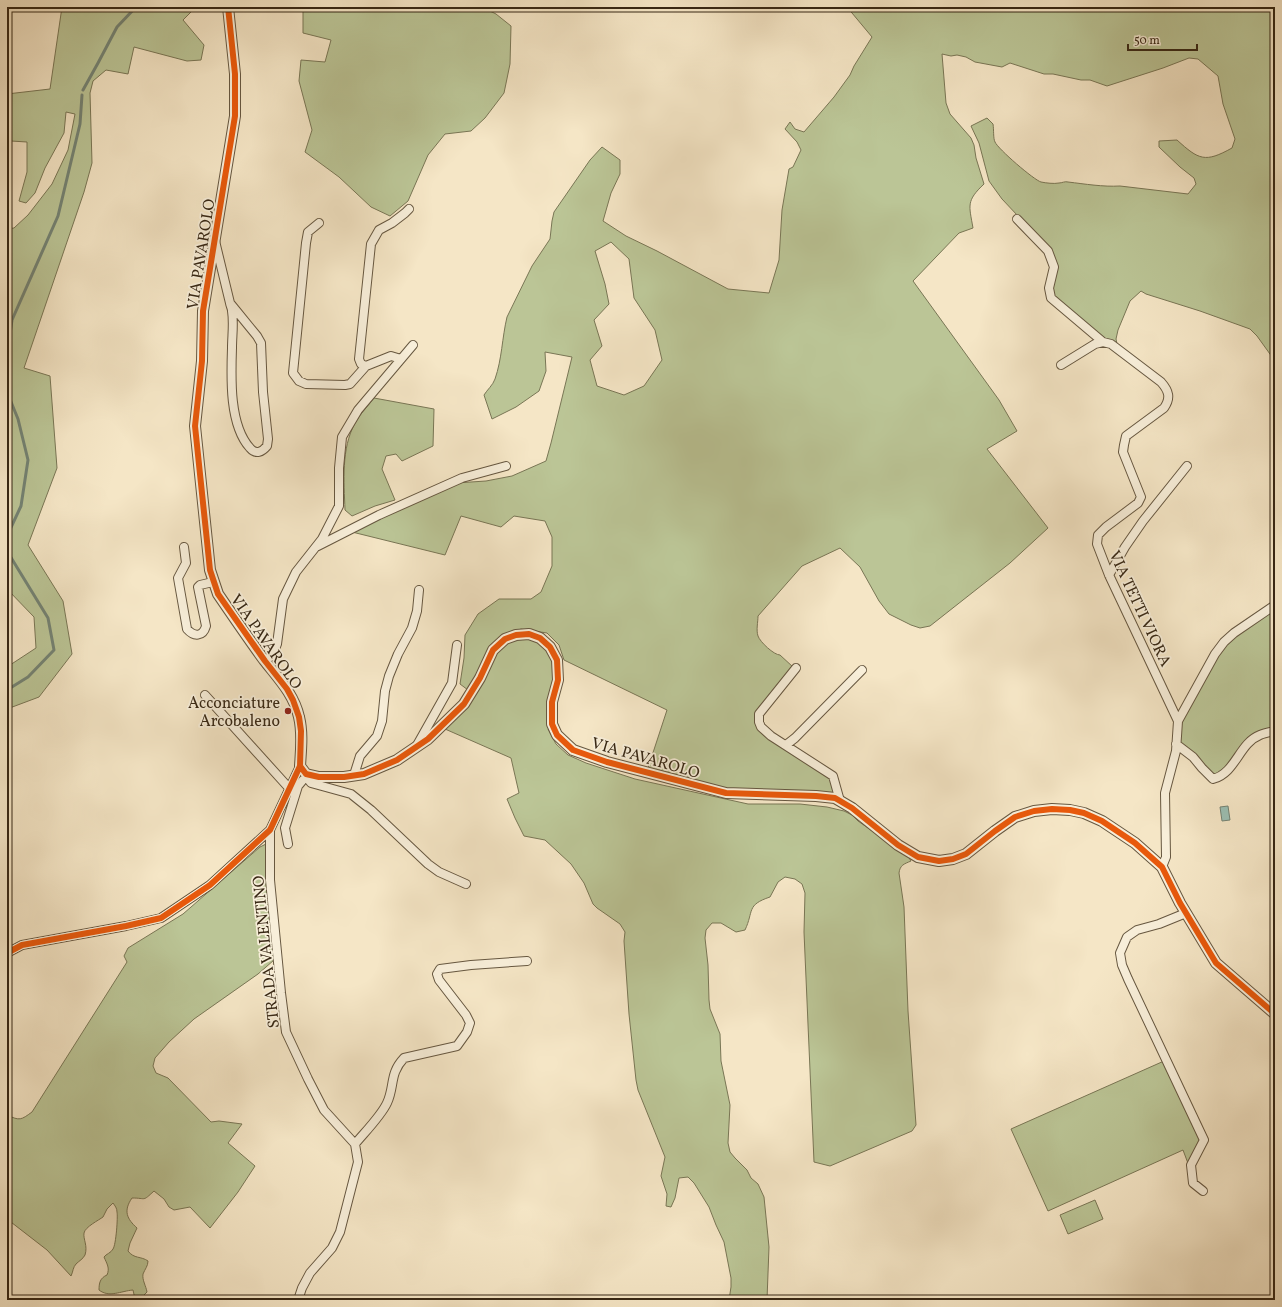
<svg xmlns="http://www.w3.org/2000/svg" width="1282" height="1307" viewBox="0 0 1282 1307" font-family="Vollkorn,serif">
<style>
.green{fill:#bbc596;stroke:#797655;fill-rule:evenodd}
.water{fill:#9cc0b4;stroke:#748374}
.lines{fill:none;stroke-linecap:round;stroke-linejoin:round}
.stream{stroke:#748374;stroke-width:3}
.minor-casing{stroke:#665740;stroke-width:10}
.tertiary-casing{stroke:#665740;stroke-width:12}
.minor{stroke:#f8efda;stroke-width:8}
.tertiary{stroke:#f8efda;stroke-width:10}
.cycleway-casing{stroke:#f8efda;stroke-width:8}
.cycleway{stroke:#e8590c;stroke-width:6}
.poi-dot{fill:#8f2418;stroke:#f8efda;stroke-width:1.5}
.labels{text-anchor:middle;stroke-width:3.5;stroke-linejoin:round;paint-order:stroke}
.street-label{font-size:16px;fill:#372714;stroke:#f8efda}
.poi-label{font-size:16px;fill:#372714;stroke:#f8efda;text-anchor:end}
</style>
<rect width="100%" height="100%" fill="#f5e6c6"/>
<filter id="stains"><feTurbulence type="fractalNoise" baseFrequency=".005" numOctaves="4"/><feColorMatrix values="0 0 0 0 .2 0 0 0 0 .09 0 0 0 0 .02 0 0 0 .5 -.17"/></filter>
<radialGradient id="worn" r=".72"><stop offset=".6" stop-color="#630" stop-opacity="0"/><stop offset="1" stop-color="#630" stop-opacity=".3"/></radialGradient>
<path class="green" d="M 62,7 L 196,7 L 183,20 L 204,45 L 201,60 L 187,61 L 134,47 L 128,74 L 106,70 L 93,81 L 90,93 L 92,163 L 84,192 L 24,368 L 50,376 L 57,468 L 28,545 L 63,601 L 72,654 L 39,697 L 7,709 L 7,667 L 36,648 L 34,617 L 7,589 L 7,507 L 9,446 L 7,445 L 7,229 L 14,228 L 28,215 L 52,184 L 68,150 L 75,114 L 66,112 L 64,133 L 45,168 L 35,193 L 26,203 L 19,201 L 27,172 L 27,142 L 11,141 L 7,148 L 7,152 L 7,94 L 50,89 Z
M 303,7 L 482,7 L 496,14 L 511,26 L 510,64 L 504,93 L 485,118 L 471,131 L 445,134 L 428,155 L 408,201 L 390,216 L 371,207 L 339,177 L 305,152 L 312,130 L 299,81 L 301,60 L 325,62 L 331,40 L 303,33 Z
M 847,7 L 1275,7 L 1275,361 L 1257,336 L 1250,329 L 1200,311 L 1146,294 L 1141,291 L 1130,301 L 1118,330 L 1116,339 L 1117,344 L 1105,340 L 1054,298 L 1052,289 L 1057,267 L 1018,216 L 1002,199 L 989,181 L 979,143 L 971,126 L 987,118 L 993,124 C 994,130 993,138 995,142 C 998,149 1034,180 1041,182 C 1046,183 1054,184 1059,183 C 1062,183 1065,181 1068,182 C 1085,184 1103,187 1120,186 L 1188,194 L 1196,184 L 1194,178 L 1180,167 L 1159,147 L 1159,141 L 1177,140 C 1199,160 1205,163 1232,148 L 1235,139 L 1223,104 L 1218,76 L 1198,59 L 1189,58 L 1163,68 L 1107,86 L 1090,80 L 1081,80 L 1053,74 L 1044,74 L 1010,63 L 1002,67 L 975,62 L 966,57 L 957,55 L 951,56 L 942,54 L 946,103 L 950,114 L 971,138 L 974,145 L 976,158 L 984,184 C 966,201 969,205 973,228 L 959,233 L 913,281 L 999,400 L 1017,431 L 987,449 L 1048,528 L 1010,563 L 930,626 L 920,628 L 911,625 L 889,614 L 879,601 L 860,567 L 840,548 L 802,566 L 758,616 C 758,622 756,630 758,636 C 760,642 774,655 780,655 L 793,667 L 757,722 L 831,777 L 835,795 L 728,789 L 648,768 L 667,710 L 564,660 L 559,645 L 547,633 L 521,629 L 504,635 L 468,690 L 460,684 L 464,658 L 465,635 L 478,614 L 499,599 L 531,599 L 541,592 L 552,566 L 552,537 L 545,521 L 514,516 L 501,527 L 461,516 L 445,555 L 352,532 L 456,483 L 486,481 L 512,476 L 546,461 L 551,443 L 572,357 L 545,352 L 546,371 L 539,391 L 516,407 L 492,419 L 484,395 C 487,390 493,385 495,379 C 502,359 502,338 507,317 L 532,266 L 550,239 L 552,221 L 554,212 L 590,160 L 602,147 L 620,160 L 620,174 L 611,193 L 603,221 L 626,236 L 657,251 L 728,289 L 769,293 L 779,260 L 782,210 L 789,169 L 793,167 L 801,150 L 797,142 L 785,129 L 790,122 L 795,129 L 804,132 L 834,97 L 850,75 L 854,66 L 872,37 ZM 611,242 L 629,259 L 634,298 L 655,330 L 662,360 L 644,386 L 624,395 L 597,386 L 590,360 L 602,346 L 594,320 L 609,304 L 605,284 L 595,251 Z
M 374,398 L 434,409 L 433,446 L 402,461 L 396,454 L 386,456 L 382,469 L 395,500 L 375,506 L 352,516 L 345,510 C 344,481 341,449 355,423 C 360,414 368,406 374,398 Z
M 1275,606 L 1275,730 L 1259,734 L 1231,766 L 1214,778 L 1178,743 L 1179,721 L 1225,642 Z
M 529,637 L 548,649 L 554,661 L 550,727 L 548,729 L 556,744 L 568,755 L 586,763 L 635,779 L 748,804 L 800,804 L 827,807 L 844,811 L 852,815 L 858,821 L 908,856 L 911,861 C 904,864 900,865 899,873 L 904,907 L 908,1011 L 916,1125 L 912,1131 L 830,1166 L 814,1162 L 804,932 L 805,893 L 802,884 L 795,879 L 785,877 L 778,882 L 770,897 C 746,905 754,911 745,930 L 736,932 L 721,923 L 712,923 L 706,930 L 705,938 L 708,965 L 709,1000 L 710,1009 L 720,1034 L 721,1061 L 730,1105 L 728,1143 L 730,1152 L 735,1158 L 747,1170 L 751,1178 L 758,1184 L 764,1197 L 769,1247 L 767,1300 L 729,1300 L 731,1287 L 731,1278 L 724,1242 L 716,1225 L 709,1207 L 694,1183 L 688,1177 L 679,1178 L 675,1198 L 671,1207 L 666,1206 L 667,1194 L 661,1176 L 665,1157 L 638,1090 L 636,1080 L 629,1014 L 624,941 L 625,932 L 620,924 L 597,908 L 593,904 L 584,883 L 571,864 L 545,840 L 524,836 L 515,818 L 507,799 L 519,793 L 511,758 L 445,729 L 495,652 L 507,641 Z
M 266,844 L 267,847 L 274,960 L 258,974 L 194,1019 L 169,1042 L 155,1058 L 153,1066 L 156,1073 L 168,1078 L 211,1122 L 219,1121 L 242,1124 L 228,1143 L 255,1166 L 238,1192 L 210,1228 L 190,1207 L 174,1210 L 169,1207 L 164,1199 L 154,1191 C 142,1202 147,1198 132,1198 C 123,1211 127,1219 137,1228 L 130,1243 L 128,1251 C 134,1259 141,1256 148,1261 C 148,1266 145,1269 143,1274 C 142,1280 146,1286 147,1292 L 139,1300 L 135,1299 L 133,1290 C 121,1291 109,1298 99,1290 C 99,1283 100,1278 107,1275 C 110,1268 107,1264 104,1257 C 106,1254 111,1253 113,1249 C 116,1245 118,1217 117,1212 C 117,1208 115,1206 113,1203 L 107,1209 L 103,1217 C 99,1220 85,1227 84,1233 C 83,1239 88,1246 85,1255 C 83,1259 79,1261 76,1264 C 73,1267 73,1272 71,1276 L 47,1250 L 7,1219 L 7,1115 C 20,1121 21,1120 32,1112 L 127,962 L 124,956 L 128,948 L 183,914 L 260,847 Z
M 1164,1061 L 1204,1140 L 1189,1166 L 1183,1150 L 1048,1211 L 1011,1129 Z
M 1095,1200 L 1103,1219 L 1068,1234 L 1060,1215 Z"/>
<path class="water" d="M 1228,806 L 1230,820 L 1222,821 L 1220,807 Z"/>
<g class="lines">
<path class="stream" d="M 83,90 L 98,63 L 117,27 L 136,7
M 7,355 L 12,320 L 58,216 L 80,124 L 82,95
M 7,392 L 18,419 L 28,460 L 21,506 L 7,536
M 7,551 L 48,618 L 54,650 L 28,677 L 7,690"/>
<defs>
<path id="minor" d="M 1017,219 L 1048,251 L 1054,267 L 1049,288 L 1051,298 L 1103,342
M 319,223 L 308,232 L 306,243 L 293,373 L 299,381 L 306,384 L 345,385 L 350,384 L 366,366
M 215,241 L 230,303 L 257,336 L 261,343 L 263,392 L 268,439 L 267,446 C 262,452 256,455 250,448 C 229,425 231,377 232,348 C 232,336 234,323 232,311 C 232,308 230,305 230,303
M 401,359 L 391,356 L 366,366 L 361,364 L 359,359 L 371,244 L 379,230 L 392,223 L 405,213 L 409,209
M 1061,365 L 1095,344 L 1103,342 L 1111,344 L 1161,382 C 1169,391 1171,398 1164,408 L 1126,436 L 1124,445 L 1123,452 L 1141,497 L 1138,503 L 1106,527 L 1098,535 L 1097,544 L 1109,575 L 1178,721 L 1176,751 L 1165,793 L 1166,857 L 1162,867
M 318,546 L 379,515 L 462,478 L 506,466
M 184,547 L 186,563 L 178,578 L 187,629 C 194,637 203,637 206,626 L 198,587 L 200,585 L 213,582
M 1109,575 L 1125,547 L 1143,521 L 1187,466
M 265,661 L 273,654 L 277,644 L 283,599 L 296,572 L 322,539 L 339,506 L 339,468 L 342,437 L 358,410 L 413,345
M 796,668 L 759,714 L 759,722 L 761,727 L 771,736 L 833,776 L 840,801
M 205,695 L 289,788
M 1178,721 L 1215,654 L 1224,642 L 1234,633 L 1275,605
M 1176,744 L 1193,757 L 1202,768 L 1213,779 C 1236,773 1239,743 1260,735 C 1264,733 1270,732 1275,731
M 786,745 L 795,738 L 862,670
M 416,747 L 452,683 L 457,645
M 306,774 L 307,778 L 311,783 L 351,794 L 371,810 L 428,864 L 439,872 L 466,884
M 354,775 L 360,756 L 377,736 L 382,721 L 385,691 L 389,676 L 398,654 L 412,628 L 417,611 L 419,590
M 270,830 L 270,880 L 281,993 L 286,1032 L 308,1079 L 324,1110 L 355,1144 L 358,1162 L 340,1232 L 332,1248 L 310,1273 L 302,1288 L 298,1300
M 288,844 L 285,828 L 298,786 L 303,780 L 307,778
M 1186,913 L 1159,924 L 1137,930 L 1127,937 L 1120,953 L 1122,965 L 1128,979 L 1204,1140 L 1191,1165 L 1193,1183 L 1203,1191
M 7,953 L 22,945 L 126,926 L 161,918 L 210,885 L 270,830 L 300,766
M 355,1144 C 364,1133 381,1116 387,1103 C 395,1086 389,1074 404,1058 L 457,1046 L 467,1032 L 470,1023 L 466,1015 L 439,980 L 437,974 L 440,969 L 471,965 L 527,961"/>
<path id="tertiary" d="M 228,7 L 235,74 L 235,116 L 203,311 L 202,361 L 195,426 L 210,570 L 218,594 C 233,616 248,638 264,660 C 278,678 294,694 299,717 C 303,733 301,750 300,766 L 306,774 L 319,777 L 344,777 L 364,774 L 397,760 L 428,739 L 464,704 L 480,678 L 493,650 L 505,639 L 516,635 L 529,634 L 540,638 L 550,647 L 557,660 L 558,680 L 552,702 L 552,724 L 557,735 L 573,750 L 607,762 L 726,793 L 816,796 L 835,798 L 852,808 L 898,845 L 918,857 L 939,861 L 953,859 L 966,854 L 995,831 L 1015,817 L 1034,811 L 1052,809 L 1070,810 L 1084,813 L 1102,821 L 1135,843 L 1162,867 L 1180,903 L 1216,963 L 1275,1014"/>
</defs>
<use href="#minor" class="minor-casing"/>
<use href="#tertiary" class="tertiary-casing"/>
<use href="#minor" class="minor"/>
<use href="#tertiary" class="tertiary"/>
<defs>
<path id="cycleway" d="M 300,766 L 306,774 L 319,777 L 344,777 L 364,774 L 397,760 L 428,739 L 464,704 L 480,678 L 493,650 L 505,639 L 516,635 L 529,634 L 540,638 L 550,647 L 557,660 L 558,680 L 552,702 L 552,724 L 557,735 L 573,750 L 607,762 L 726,793 L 816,796 L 835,798 L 852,808 L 898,845 L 918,857 L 939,861 L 953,859 L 966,854 L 995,831 L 1015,817 L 1034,811 L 1052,809 L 1070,810 L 1084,813 L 1102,821 L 1135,843 L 1162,867 L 1180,903 L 1216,963 L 1275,1014
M 7,953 L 22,945 L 126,926 L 161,918 L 210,885 L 270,830 L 300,766 L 301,731 L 299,717 L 293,700 L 287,689 L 265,661 L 218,594 L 210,570 L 195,426 L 202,361 L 203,311 L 235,116 L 235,74 L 228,7"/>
</defs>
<use href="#cycleway" class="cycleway-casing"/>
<use href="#cycleway" class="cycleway"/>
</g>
<circle class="poi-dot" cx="288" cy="711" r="4"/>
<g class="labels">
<g class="street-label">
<text transform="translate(200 254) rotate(-81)" y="6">VIA PAVAROLO</text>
<text transform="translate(1141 608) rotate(65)" y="6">VIA TETTI VIORA</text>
<text transform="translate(267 641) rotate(55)" y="6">VIA PAVAROLO</text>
<text transform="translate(646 757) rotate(16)" y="6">VIA PAVAROLO</text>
<text transform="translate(265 952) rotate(-96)" y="6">STRADA VALENTINO</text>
</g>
<g class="poi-label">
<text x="280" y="708">Acconciature<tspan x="280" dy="18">Arcobaleno</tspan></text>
</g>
</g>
<rect width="1282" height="1307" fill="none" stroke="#f5e6c6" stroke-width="24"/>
<rect x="8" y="8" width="1266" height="1291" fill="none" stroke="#372714" stroke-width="2"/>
<rect x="12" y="12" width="1258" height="1283" fill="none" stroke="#372714"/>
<path d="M1128 44v6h69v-6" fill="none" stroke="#372714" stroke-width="2"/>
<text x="1134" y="44" font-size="12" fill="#372714" stroke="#f8efda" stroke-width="3" paint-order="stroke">50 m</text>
<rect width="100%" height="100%" filter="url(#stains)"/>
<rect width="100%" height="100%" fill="url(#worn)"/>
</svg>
